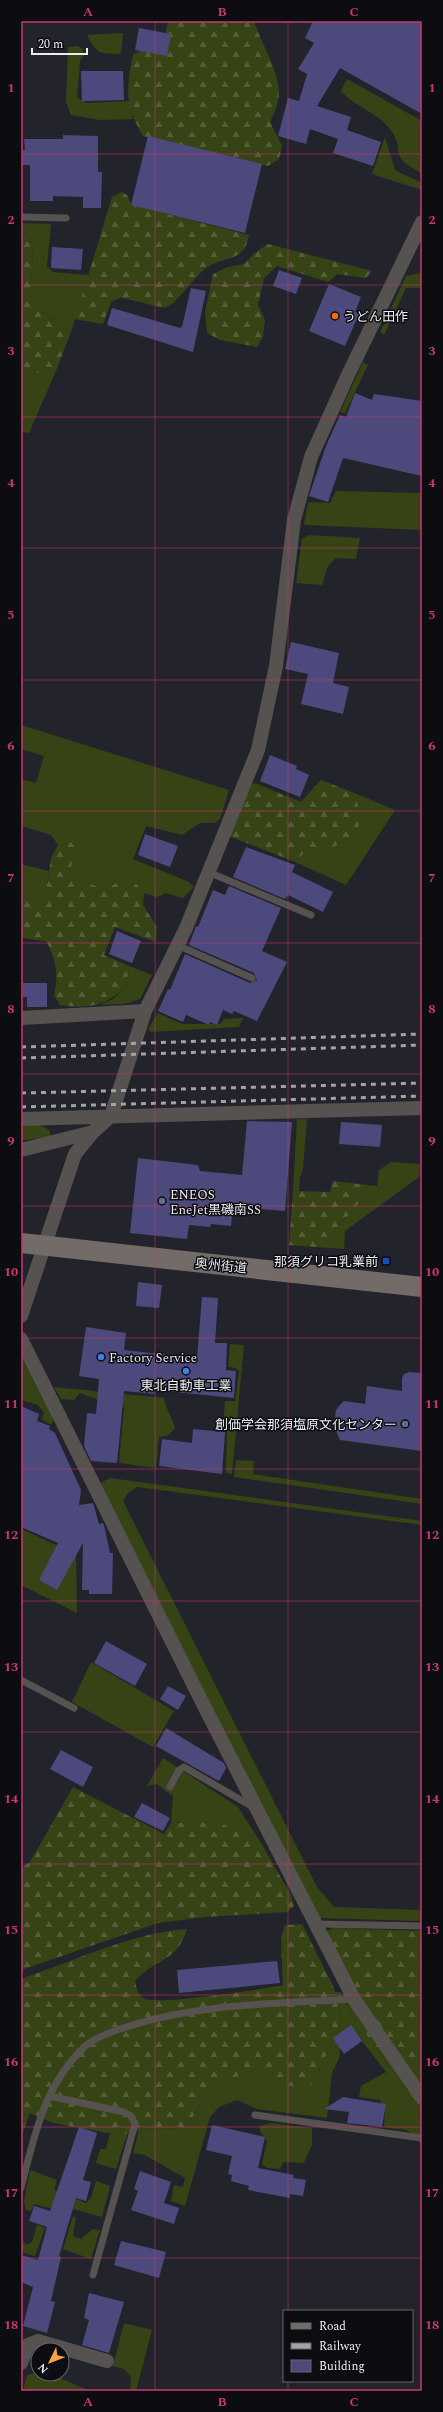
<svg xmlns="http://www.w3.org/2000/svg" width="443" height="2412" viewBox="0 0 443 2412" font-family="Spectral,'Noto Sans JP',serif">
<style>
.grass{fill:#364415}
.forest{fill:url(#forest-firs)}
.building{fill:#4c4a7d}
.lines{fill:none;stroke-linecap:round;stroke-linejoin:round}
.lane{stroke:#56524f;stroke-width:7}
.street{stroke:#56524f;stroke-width:14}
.secondary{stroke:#726b67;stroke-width:20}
.rail{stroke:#a2a3a9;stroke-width:3;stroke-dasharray:5 5;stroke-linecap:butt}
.grid{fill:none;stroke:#c83872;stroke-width:1;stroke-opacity:0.55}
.food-dot{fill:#e8710a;stroke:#0d0d11;stroke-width:1.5}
.service-dot{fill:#5c6f8a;stroke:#0d0d11;stroke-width:1.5}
.transit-dot{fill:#1a4fb4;stroke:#0d0d11;stroke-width:1.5}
.shop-dot{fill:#3f7fe0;stroke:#0d0d11;stroke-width:1.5}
.labels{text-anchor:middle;stroke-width:3;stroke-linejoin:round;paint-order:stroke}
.poi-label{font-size:13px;fill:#ecedf2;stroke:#0d0d11;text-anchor:start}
.street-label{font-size:13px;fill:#ecedf2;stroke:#0d0d11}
.neatline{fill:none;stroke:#c83872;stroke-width:1.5}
.grid-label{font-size:13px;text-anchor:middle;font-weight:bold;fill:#c83872}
</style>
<defs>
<pattern id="forest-firs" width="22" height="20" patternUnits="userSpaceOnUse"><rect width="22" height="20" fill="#364415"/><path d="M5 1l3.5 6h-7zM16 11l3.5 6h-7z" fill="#535f38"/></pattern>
</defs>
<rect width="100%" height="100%" fill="#23232c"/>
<path class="grass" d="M 123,33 L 121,54 C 100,54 96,54 87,35 Z
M 77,46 L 82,48 L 84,55 L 80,61 L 77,98 L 87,103 L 130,101 L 133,119 L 100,120 L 71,115 L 66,102 L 68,47 Z
M 347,79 L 422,121 L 422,173 C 386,156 407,151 390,129 C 377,112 355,107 341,91 Z
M 385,137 L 395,170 L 422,183 L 422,190 L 372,174 Z
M 21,223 L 51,224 L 47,266 L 53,272 L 89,275 L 72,329 C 62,320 43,317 36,305 C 24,283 40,253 28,233 L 21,232 Z
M 420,273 L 422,274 L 422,288 L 406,288 L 384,335 L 380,332 L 406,276 Z
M 363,362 L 368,365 L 345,413 L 340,412 Z
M 56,371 L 29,433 L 21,432 L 21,373 L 46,373 Z
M 336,491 L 422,493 L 422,530 L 304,525 L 308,502 L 330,503 Z
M 310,535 L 360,538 L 356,559 L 336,558 L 328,566 L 322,585 L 296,583 L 302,539 Z
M 21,725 L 229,790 L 220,819 L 215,823 L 200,823 L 182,835 L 146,826 L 133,859 L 189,882 L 194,887 L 183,898 L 166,893 L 157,897 L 144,893 L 137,884 L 114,883 L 105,889 L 73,878 L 70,870 L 70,842 L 58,845 L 51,835 L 21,826 L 21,779 L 36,783 L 44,756 L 21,749 Z
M 357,794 L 395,810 L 346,885 L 295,862 L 307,850 L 325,849 L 358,808 Z
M 21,864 L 49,871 L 46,892 L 37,900 L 21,896 Z
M 129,966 L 152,975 L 140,999 L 124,1004 L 100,1005 L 113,999 L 126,987 Z
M 158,1013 L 182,1024 L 220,1024 L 224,1019 L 243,1018 L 239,1027 L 151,1032 L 148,1029 Z
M 297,1119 L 307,1119 L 303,1168 L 300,1177 L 299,1191 L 293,1191 Z
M 37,1123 L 49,1130 L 51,1136 L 21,1141 L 21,1124 Z
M 391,1162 L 420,1164 L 419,1177 L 345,1231 L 344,1249 L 330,1248 L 335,1231 L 367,1193 L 368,1185 L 377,1186 L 379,1170 Z
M 230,1344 L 244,1345 L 232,1474 L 226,1473 L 227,1423 L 224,1417 L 225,1401 L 235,1401 L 239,1371 L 236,1368 L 228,1367 Z
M 21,1357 L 24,1358 L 54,1419 L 51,1425 L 41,1419 L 44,1413 L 38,1405 L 21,1400 Z
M 54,1387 L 164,1398 C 166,1411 173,1417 175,1429 L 167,1436 L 159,1437 L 156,1468 L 119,1463 L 124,1408 L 120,1403 L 93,1398 L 80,1393 L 74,1400 L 61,1399 Z
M 236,1460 L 254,1461 L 253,1474 L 422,1499 L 422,1504 L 234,1477 Z
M 110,1478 L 422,1521 L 422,1525 L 137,1487 L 128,1493 L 123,1501 L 317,1887 L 334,1907 L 422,1910 L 422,1921 L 318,1918 L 99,1484 Z
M 21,1529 L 76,1554 L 77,1613 L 21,1585 Z
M 91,1662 L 174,1711 L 153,1747 L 72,1702 Z
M 163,1758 L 238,1807 L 258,1838 L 217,1822 L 171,1823 L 173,1796 L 157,1784 L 147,1786 Z
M 335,1992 L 341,1992 L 352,2015 L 422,2110 L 422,2146 C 407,2124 406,2132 384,2127 L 385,2110 L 382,2108 L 380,2100 L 359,2097 L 361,2086 L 386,2072 L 358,2036 L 341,2045 L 339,2058 L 332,2073 L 327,2118 L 257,2109 L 237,2100 L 219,2107 L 210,2117 L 185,2206 L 171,2201 L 174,2185 L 183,2187 L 185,2178 L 145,2155 L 133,2153 L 139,2130 L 149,2128 L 186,2129 L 209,2088 L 254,2070 L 288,2086 L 311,2086 L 342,2022 Z
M 270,2123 L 312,2128 L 312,2145 L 304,2163 L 283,2162 L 280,2169 L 267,2168 L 262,2164 L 267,2141 L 260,2131 L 260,2126 Z
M 128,2132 L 116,2169 L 96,2163 L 100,2149 L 106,2149 L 110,2133 L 120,2135 Z
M 30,2170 L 57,2180 L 54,2190 L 86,2203 L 91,2198 L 96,2181 L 110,2186 L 102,2217 L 70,2208 L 69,2213 L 34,2204 L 31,2211 L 26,2210 L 24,2201 Z
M 73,2216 L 76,2218 L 73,2236 L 81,2239 L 93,2229 L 100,2230 L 91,2259 L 63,2249 Z
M 37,2225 L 45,2228 L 35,2256 L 21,2252 L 21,2238 L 26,2245 L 32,2242 Z
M 124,2323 L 152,2330 L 136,2391 L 130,2391 L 131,2377 L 124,2369 L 113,2366 Z
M 38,2372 L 53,2375 L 90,2391 L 23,2391 L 27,2375 Z"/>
<path class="forest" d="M 168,21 L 254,21 C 261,44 284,78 278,101 C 277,108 273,115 270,122 L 282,146 L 279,159 L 268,166 L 143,136 C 125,105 126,89 133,55 L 165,37 Z
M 122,192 L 127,195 L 132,205 L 249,235 C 244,264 224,255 206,268 C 195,276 175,305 167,307 C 159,309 131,298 119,298 L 111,302 L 103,324 L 75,319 L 112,197 Z
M 21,232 L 28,233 C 40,253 24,283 36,305 C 42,317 62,320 72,329 L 56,371 L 46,373 L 21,373 Z
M 268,244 L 372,271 L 366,278 L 337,274 L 328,282 L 277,266 L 264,278 L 258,305 L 265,320 L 263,336 L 257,347 L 220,340 L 207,333 L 205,312 L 213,274 L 228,267 L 244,264 L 256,252 Z
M 321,780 L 357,794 L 359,824 L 353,841 L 325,849 L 307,850 L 295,862 L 229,836 L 250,785 L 255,783 L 301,802 Z
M 70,842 L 77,847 L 70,870 L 73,878 L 105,889 C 117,881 123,880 137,884 L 144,893 L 143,905 L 157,927 L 156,942 L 115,927 L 104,955 L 129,966 L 126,987 C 105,1006 89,1009 60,1005 L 54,995 C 59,975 56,959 46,941 L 21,938 L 21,896 L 37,900 L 46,892 L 51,858 L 58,845 Z
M 333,1181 L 368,1185 L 367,1193 L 335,1231 L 330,1248 L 289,1245 L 293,1191 L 330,1192 Z
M 73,1787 L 164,1834 L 171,1823 L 217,1822 L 258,1838 L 291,1895 L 294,1906 L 287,1912 L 205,1917 L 158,1923 L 21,1970 L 21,1868 L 30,1862 Z
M 302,1924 L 334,1988 L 342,2022 L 311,2086 L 288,2086 L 254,2070 L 209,2088 L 186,2129 L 148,2128 L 120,2135 L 53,2123 L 30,2113 L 21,2137 L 21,1979 C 74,1961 131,1933 187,1929 C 178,1962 155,1958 135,1981 C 137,1989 138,1995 145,1999 C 158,2005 265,1989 283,1985 L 281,1939 L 285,1925 Z
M 333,1928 L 422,1931 L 422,2110 L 352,2015 L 318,1935 Z"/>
<path class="building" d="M 313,21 L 422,21 L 422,114 L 340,68 L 317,106 L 351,117 L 347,130 L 381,142 L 373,166 L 333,153 L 338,139 L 310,129 L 306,144 L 278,136 L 288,98 L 299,101 L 307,74 L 298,69 L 314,43 L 305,38 Z
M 139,28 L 171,34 L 167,56 L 135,50 Z
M 81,71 L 123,71 L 124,100 L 82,101 Z
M 63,135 L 98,136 L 98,172 L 102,172 L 101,208 L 83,208 L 83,197 L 53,196 L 53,201 L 30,201 L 30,165 L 21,165 L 21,150 L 25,150 L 24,139 L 63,139 Z
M 148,136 L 262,164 L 245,233 L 131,205 Z
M 52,247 L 83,249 L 81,270 L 51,268 Z
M 279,270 L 302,278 L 296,294 L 273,286 Z
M 329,284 L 361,297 L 355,312 L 359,314 L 345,346 L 309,331 Z
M 191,288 L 206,291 L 193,352 L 107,325 L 112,308 L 180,328 L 182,327 Z
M 355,393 L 372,400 L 374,394 L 422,401 L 422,476 L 343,458 L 328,502 L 309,496 L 326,446 L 340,415 L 346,417 Z
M 291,642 L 339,653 L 333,683 L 349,687 L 343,714 L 301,704 L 308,674 L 285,669 Z
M 270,755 L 297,766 L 296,769 L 309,775 L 300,797 L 260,781 Z
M 145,834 L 178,846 L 170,867 L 138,855 Z
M 246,847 L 295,865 L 292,872 L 333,892 L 323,912 L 288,895 L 285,899 L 233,877 Z
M 229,886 L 281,908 L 262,951 L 287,962 L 257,1021 L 234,1011 L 232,1014 L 223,1010 L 217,1025 L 210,1022 L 209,1025 L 186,1015 L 183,1022 L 158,1011 L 168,989 L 170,990 L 185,954 L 250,983 L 257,980 L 254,973 L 189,945 L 196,926 L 198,927 L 213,890 L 225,895 Z
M 117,931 L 141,941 L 132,963 L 109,954 Z
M 23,983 L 47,983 L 47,1007 L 27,1007 L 27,997 L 23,997 Z
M 247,1121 L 292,1122 L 285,1211 L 233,1207 L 231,1226 L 211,1224 L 210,1227 L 189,1225 L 187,1239 L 130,1233 L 138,1158 L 198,1165 L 200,1171 L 242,1175 Z
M 341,1122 L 382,1125 L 380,1147 L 339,1144 Z
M 138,1282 L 162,1285 L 159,1308 L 136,1306 Z
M 202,1297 L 218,1298 L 215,1343 L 227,1343 L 226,1370 L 236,1371 L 234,1398 L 155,1390 L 154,1394 L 124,1391 L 117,1463 L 91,1461 L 84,1446 L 87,1413 L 96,1414 L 99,1379 L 79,1376 L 86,1327 L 126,1333 L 124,1350 L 197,1358 Z
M 409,1372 L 422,1373 L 422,1451 L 340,1440 L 334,1426 L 336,1410 L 340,1405 L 344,1401 L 365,1404 L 367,1386 L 402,1391 L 402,1378 L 404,1374 Z
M 21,1406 L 39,1414 L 37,1421 L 50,1426 L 49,1429 L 55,1433 L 81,1490 L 79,1505 L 93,1503 L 99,1524 L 103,1523 L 104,1525 L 110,1553 L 113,1553 L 112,1594 L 89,1594 L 89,1590 L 82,1590 L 83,1543 L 57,1590 L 39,1580 L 58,1543 L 21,1527 Z
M 193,1429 L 225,1432 L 222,1474 L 159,1466 L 162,1439 L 192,1443 Z
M 106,1641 L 147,1664 L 135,1686 L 94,1663 Z
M 168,1686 L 186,1696 L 178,1710 L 160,1699 Z
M 166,1728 L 224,1763 L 226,1768 L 219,1781 L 156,1746 Z
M 61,1750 L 93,1767 L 83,1787 L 50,1769 Z
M 142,1803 L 170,1818 L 163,1831 L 134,1817 Z
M 277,1961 L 280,1983 L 179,1993 L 177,1970 Z
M 351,2025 L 362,2041 L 344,2054 L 333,2038 Z
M 343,2097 L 386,2104 L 382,2127 L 347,2123 L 349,2112 L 324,2109 Z
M 212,2125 L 265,2137 L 258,2168 L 294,2175 L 293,2178 L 306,2180 L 303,2196 L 290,2194 L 290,2198 L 248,2190 L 249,2186 L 231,2181 L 232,2175 L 228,2174 L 232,2156 L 206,2150 Z
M 79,2127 L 97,2133 L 83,2180 L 91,2182 L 86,2201 L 76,2198 L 59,2256 L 61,2257 L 51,2301 L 55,2302 L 47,2333 L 23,2326 L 33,2287 L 21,2282 L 21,2255 L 38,2260 L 47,2227 L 29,2221 L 34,2206 L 50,2211 Z
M 140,2171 L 171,2182 L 164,2203 L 179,2208 L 174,2224 L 131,2210 L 138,2191 L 134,2189 Z
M 121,2241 L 166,2252 L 159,2278 L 114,2265 Z
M 89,2293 L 124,2302 L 109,2353 L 82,2345 L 89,2320 L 84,2318 Z"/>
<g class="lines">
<path class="lane" d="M 21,217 L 66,218
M 208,872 L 311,915
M 177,945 L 252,978
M 21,1680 L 74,1708
M 170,1787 L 179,1770 L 184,1767 L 253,1807
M 315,1924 L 422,1926
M 49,2096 L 124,2112 L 131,2116 L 135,2124 L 93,2275
M 255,2115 L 422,2138
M 21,2188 C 35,2134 43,2087 85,2046 C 95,2038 108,2033 120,2029 C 195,2003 276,2004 354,1999"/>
<path class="street" d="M 21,1018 L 145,1011
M 21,1119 L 422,1108
M 21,1150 L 93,1132
M 21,1316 L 75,1154 L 93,1132 L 111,1116 L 145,1011 L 186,928 L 258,750 L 276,666 L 294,520 L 311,457 L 348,375 L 422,222
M 21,1339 L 201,1700 L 354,1999 L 422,2098
M 21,2363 L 28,2345 L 38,2341 L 107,2361"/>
<path class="secondary" d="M 21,1243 L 422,1287"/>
<path class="rail" d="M 21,1047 L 422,1034
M 21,1058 L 422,1045
M 21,1093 L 422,1083
M 21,1107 L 422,1096"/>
</g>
<path class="grid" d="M 155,21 L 155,2391M 288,21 L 288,2311M 21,154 L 422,154M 21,285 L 422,285M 21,417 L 422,417M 21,548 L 422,548M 21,680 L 422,680M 21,811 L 422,811M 21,943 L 422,943M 21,1074 L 422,1074M 21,1206 L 422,1206M 21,1338 L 422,1338M 21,1469 L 422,1469M 21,1601 L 422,1601M 21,1732 L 422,1732M 21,1864 L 422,1864M 21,1995 L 422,1995M 21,2127 L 422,2127M 21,2258 L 422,2258M 288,2381 L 288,2391"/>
<circle class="food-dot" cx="335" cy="316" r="4"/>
<g class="service-dot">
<circle cx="162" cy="1201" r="4"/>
<circle cx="405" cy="1424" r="4"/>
</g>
<rect class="transit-dot" x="382" y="1257" width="8" height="8" rx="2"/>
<g class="shop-dot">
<circle cx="101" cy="1357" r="4"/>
<circle cx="186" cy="1371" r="4"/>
</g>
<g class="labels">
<g class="poi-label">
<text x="343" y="321">うどん田作</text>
<text x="170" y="1199">ENEOS<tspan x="170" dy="15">EneJet黒磯南SS</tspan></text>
<text x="378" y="1266" text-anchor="end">那須グリコ乳業前</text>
<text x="109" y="1362">Factory Service</text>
<text x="186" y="1390" text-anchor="middle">東北自動車工業</text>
<text x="397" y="1429" text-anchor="end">創価学会那須塩原文化センター</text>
</g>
<g class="street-label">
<text transform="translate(221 1265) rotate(6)" y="5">奥州街道</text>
</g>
</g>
<rect width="443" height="2412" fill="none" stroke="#0d0d11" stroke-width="44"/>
<rect x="283" y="2310" width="130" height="72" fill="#0d0d11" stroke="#66676b"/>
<rect x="291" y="2323" width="20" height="6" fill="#726b67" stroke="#66676b"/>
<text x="319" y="2330" font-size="12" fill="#ecedf2">Road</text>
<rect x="291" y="2343" width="20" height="6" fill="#a2a3a9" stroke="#66676b"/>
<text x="319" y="2350" font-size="12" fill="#ecedf2">Railway</text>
<rect x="291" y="2360" width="20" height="12" fill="#4c4a7d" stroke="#66676b"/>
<text x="319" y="2370" font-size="12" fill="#ecedf2">Building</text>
<g transform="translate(50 2362) rotate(227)"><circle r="19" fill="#0d0d11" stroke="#66676b"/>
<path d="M0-3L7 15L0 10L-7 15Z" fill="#f3a443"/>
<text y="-6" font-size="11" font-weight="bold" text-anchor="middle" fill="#ecedf2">N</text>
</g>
<path d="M32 48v6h55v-6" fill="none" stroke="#ecedf2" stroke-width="2"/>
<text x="38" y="48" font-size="12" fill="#ecedf2" stroke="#0d0d11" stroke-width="3" paint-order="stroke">20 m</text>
<rect x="22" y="22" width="399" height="2368" class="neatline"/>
<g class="grid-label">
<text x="88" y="16">A</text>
<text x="222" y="16">B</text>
<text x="354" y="16">C</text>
<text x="11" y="92">1</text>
<text x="432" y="92">1</text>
<text x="11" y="224">2</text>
<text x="432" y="224">2</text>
<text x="11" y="355">3</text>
<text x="432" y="355">3</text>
<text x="11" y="487">4</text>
<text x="432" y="487">4</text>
<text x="11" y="619">5</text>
<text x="432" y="619">5</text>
<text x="11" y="750">6</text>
<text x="432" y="750">6</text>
<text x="11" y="882">7</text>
<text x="432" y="882">7</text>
<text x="11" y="1013">8</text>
<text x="432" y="1013">8</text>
<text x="11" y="1145">9</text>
<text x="432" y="1145">9</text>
<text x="11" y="1276">10</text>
<text x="432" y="1276">10</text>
<text x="11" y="1408">11</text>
<text x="432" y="1408">11</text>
<text x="11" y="1539">12</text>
<text x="432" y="1539">12</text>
<text x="11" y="1671">13</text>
<text x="432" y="1671">13</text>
<text x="11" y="1803">14</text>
<text x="432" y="1803">14</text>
<text x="11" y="1934">15</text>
<text x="432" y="1934">15</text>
<text x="11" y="2066">16</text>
<text x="432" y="2066">16</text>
<text x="11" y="2197">17</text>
<text x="432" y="2197">17</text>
<text x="11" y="2329">18</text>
<text x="432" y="2329">18</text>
<text x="88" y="2406">A</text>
<text x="222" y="2406">B</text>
<text x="354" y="2406">C</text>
</g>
</svg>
